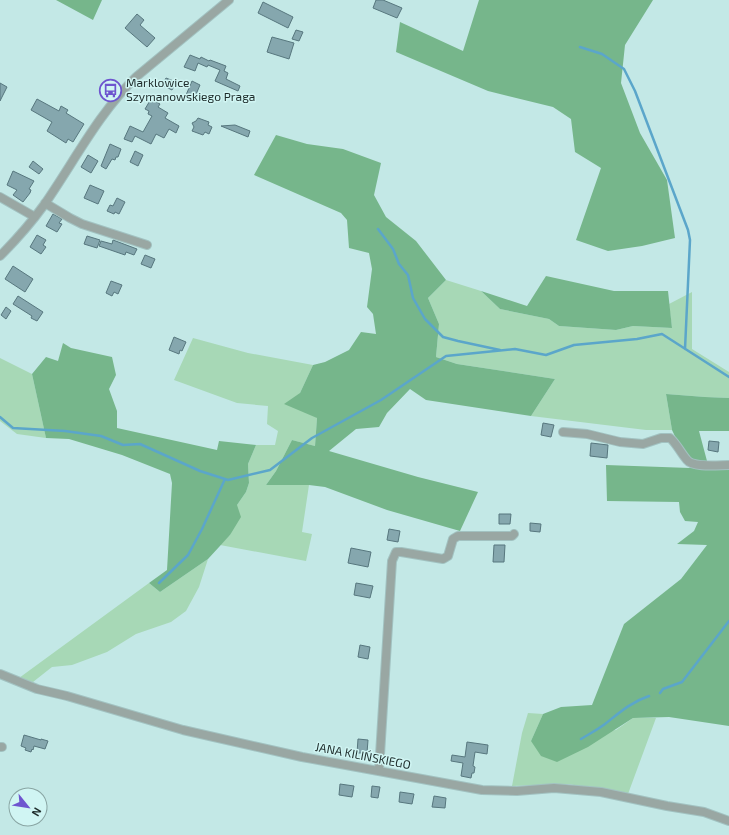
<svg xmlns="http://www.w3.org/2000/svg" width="729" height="835" viewBox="0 0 729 835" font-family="'Exo 2',sans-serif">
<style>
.green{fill:#a7d8b6}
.forest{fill:#76b68b}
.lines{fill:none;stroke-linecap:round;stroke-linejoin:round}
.stream{stroke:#5ba6ca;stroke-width:2.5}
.building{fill:#85a7ae;stroke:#57777e}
.minor-casing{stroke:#a2c2c1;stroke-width:10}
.minor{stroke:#99a7a3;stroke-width:8}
.labels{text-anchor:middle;stroke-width:3;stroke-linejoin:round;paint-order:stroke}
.poi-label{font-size:12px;fill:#1e2c2b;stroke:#d0f5f3;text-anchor:start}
.street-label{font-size:12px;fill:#1e2c2b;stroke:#d0f5f3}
</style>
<rect width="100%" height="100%" fill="#c3e8e6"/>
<path class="green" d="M 446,280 L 481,291 L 500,309 L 549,319 L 559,326 L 616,330 L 633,326 L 672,328 L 669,304 L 692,292 L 692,349 L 729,372 L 729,398 L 705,397 L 666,394 L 672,430 L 646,430 L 531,416 L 555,379 L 457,364 L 436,357 L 439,324 L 428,298 Z
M 193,338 L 248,353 L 313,365 L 300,393 L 317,418 L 315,446 L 292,440 L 276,471 L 266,485 L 309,485 L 302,532 L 312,534 L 306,561 L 220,545 L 230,535 L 237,505 L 246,492 L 249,483 L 248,464 L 256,445 L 275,445 L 278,431 L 267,424 L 268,406 L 237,403 L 174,380 Z
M 0,358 L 32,374 L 46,438 L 17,434 L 0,421 Z
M 208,559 L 199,587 L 186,611 L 171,622 L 136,634 L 107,652 L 72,665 L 52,667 L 33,682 L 19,678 L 149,583 L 160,592 Z
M 528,713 L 543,714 L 531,741 L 616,730 L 633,718 L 656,718 L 628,794 L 568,784 L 512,786 L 522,733 Z"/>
<path class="forest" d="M 56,0 L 102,0 L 93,20 Z
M 479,0 L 653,0 L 625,45 L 621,83 L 640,133 L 667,180 L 675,238 L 642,246 L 608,251 L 576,240 L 601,168 L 575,152 L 571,119 L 553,107 L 488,91 L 396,52 L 400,22 L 463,51 Z
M 276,135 L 307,144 L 343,149 L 381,163 L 374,195 L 386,217 L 416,241 L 446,280 L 428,298 L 439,324 L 436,357 L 457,364 L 555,379 L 531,416 L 426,400 L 410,389 L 387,413 L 379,427 L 356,429 L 329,451 L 418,477 L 478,492 L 460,531 L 387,510 L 325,487 L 309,485 L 266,485 L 276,471 L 292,440 L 315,446 L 317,418 L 284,404 L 300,393 L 313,365 L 325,362 L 349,350 L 361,332 L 376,334 L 373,314 L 367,307 L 372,269 L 369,253 L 349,248 L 347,220 L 341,213 L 254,175 Z
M 546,276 L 614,291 L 668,291 L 672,328 L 633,326 L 616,330 L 559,326 L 549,319 L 500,309 L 481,291 L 527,306 Z
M 63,343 L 71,348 L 112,357 L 116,375 L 109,389 L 117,411 L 117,428 L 217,450 L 219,441 L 256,445 L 248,464 L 249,483 L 246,492 L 237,505 L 241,517 L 230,535 L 208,559 L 160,592 L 149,583 L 167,570 L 172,483 L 170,474 L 122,455 L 69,439 L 46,438 L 32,374 L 46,357 L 58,361 Z
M 666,394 L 705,397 L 729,398 L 729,431 L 699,431 L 707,461 L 729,462 L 729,726 L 669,717 L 633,718 L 588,747 L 557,762 L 541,756 L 531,741 L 543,714 L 561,707 L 592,705 L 624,624 L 681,579 L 707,545 L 677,544 L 694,531 L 698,522 L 685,521 L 680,512 L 679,502 L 607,501 L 606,465 L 690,468 L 672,430 Z"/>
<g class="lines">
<path class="stream" d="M 580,47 L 602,54 L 624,69 L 635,91 L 688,230 L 690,240 L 685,349
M 378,229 L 393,249 L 399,264 L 408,275 L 413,298 L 425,319 L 443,337 L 458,341 L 500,350
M 0,417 L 13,428 L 65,431 L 101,436 L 123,445 L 140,444 L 200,471 L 228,480 L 270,470 L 312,438 L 381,400 L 446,356 L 515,349 L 546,355 L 574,345 L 637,339 L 662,334 L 729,377
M 159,583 L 188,555 L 202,529 L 225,479
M 660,693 L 663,689 L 682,682 L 729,621
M 581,739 C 589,734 597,730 605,724 C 619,713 631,702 649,696"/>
</g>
<path class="building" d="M 376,0 L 383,0 L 402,8 L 397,18 L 373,8 Z
M 263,2 L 293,17 L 288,28 L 258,13 Z
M 137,14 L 144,20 L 140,25 L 155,38 L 147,47 L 125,28 Z
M 296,30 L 303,32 L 299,41 L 292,39 Z
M 272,37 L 294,43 L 289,59 L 267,52 Z
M 190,55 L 200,59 L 201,57 L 209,61 L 210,60 L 226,66 L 224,71 L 228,73 L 226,79 L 240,86 L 238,91 L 215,81 L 220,70 L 208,65 L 207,67 L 198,63 L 195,71 L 184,67 Z
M 166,78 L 176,82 L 172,90 L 162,85 Z
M 192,81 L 200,85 L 194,99 L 186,95 Z
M 0,83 L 7,87 L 0,101 Z
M 37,99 L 59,111 L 61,106 L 68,110 L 66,113 L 84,124 L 73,142 L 68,139 L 66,143 L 47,131 L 52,122 L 31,110 Z
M 151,99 L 160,104 L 158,107 L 168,113 L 165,118 L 179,126 L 176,133 L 169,129 L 164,138 L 156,134 L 151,144 L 135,136 L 132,142 L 124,139 L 130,126 L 143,132 L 152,116 L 148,114 L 149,111 L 145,109 Z
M 198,118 L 209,122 L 208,125 L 212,127 L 209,134 L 205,132 L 203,135 L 192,131 L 194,127 L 192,123 L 196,121 Z
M 235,125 L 250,131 L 248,137 L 221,126 Z
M 110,144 L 121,149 L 118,157 L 116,157 L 115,160 L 112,159 L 106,169 L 101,166 Z
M 135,151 L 143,155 L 138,166 L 130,162 Z
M 88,155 L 98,161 L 91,173 L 81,167 Z
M 33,161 L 43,169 L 39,174 L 29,167 Z
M 13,171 L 34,181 L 29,189 L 31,190 L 30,193 L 23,202 L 13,195 L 17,190 L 7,185 Z
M 90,185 L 104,191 L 98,204 L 84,198 Z
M 117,198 L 125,202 L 119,214 L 115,212 L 114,214 L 107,211 L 110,205 L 113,206 Z
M 53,214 L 62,219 L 59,223 L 62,224 L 57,232 L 46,226 Z
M 37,235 L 46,240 L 43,245 L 46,247 L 41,254 L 30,247 Z
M 87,236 L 100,240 L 97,248 L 84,244 Z
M 113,240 L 137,249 L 134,255 L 126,252 L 125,255 L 99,246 L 101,241 L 112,244 Z
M 145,255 L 155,259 L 151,268 L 141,264 Z
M 13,266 L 33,279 L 25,292 L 5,279 Z
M 111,281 L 122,285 L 118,294 L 114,292 L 112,296 L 106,293 Z
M 18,296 L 43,312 L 37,321 L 31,318 L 32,316 L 13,304 Z
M 6,307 L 11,311 L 6,319 L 1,315 Z
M 174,337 L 186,342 L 182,351 L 180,350 L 179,354 L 169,350 Z
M 543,423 L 554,425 L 551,437 L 541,435 Z
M 709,441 L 719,442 L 718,452 L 708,450 Z
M 591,443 L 608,445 L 607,458 L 590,456 Z
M 499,514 L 511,514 L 510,524 L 499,524 Z
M 530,523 L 541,524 L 540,532 L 530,531 Z
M 389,529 L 400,531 L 398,542 L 387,540 Z
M 494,545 L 505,545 L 504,562 L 493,562 Z
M 351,548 L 371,552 L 368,567 L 348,563 Z
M 356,583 L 373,586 L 370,598 L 354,595 Z
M 360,645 L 370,647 L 368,659 L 358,657 Z
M 24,735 L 41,740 L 41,739 L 48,741 L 45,749 L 34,746 L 33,750 L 32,749 L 31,752 L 25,750 L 26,748 L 21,746 Z
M 358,739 L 368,740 L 367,753 L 357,753 Z
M 467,742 L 488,745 L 487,754 L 475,752 L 473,766 L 475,767 L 474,773 L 472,773 L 471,778 L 461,776 L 463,763 L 451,761 L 452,755 L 465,757 Z
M 340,784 L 354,786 L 352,797 L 339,795 Z
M 372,786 L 380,787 L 378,798 L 371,797 Z
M 400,792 L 414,794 L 412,804 L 399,802 Z
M 434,796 L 446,798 L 445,808 L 432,807 Z"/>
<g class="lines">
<defs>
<path id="minor" d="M 0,197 L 35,217
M 45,203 L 70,218 L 82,224 L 147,245
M 0,256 C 16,240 31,223 44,205 C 74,162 98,114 136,77 L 229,0
M 563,432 L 587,434 L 620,442 L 643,444 L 661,438 L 670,438 C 677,444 680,452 687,460 C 693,468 719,465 729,465
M 0,674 L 37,689 L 67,696 L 183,730 L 302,757 L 482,790 L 517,791 L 554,788 L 601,792 L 667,806 L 704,812 L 729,821
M 0,747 L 2,747
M 379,771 L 392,561 L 396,552 L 401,552 L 443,559 L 448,556 L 453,539 L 458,536 L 512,536 L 514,534"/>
</defs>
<use href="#minor" class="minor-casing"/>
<use href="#minor" class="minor"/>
</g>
<defs>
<symbol id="bus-ring" viewBox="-11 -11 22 22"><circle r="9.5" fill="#d0f5f3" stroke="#6e55cf" stroke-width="1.5"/><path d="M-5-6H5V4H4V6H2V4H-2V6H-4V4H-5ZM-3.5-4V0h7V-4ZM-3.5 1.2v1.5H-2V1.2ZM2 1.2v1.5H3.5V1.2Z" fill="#6e55cf"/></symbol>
</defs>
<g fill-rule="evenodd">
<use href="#bus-ring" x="98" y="78" width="25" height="25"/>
</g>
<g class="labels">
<g class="poi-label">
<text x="126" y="87">Marklowice<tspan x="126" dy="14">Szymanowskiego Praga</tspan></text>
</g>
<g class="street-label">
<text transform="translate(363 756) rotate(11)" y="4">JANA KILIŃSKIEGO</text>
</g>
</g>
<g transform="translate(28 807) rotate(120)"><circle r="19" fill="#d0f5f3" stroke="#89a5a3"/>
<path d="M0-3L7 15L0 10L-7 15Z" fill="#6e55cf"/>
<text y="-6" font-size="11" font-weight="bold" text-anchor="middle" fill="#1e2c2b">N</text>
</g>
</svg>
